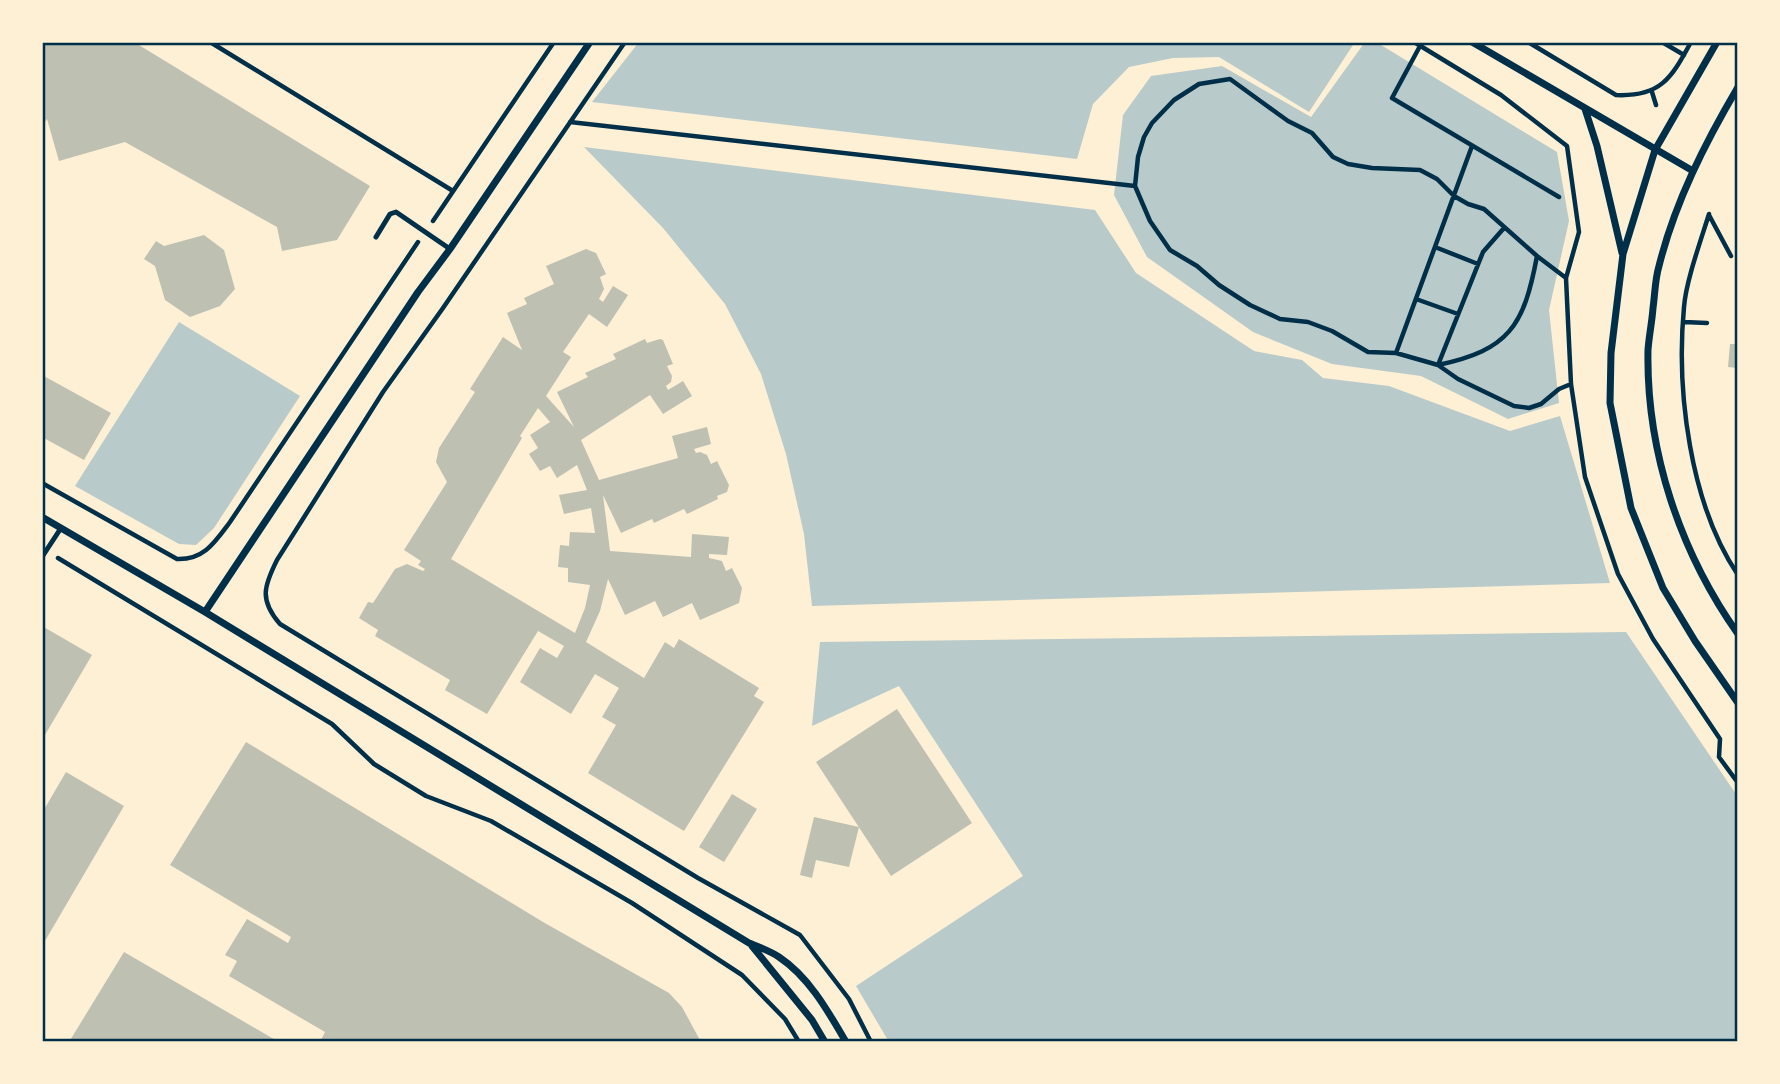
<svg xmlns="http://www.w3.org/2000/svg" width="1780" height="1084" viewBox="0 0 1780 1084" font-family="'Archivo Narrow',sans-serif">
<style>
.green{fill:#b9caca}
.building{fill:#bec0b2;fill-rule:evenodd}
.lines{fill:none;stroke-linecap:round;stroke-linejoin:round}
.path{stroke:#003049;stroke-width:4.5}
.service{stroke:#003049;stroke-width:5}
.minor{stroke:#003049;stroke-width:7}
.neatline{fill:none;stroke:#003049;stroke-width:2.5}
</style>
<rect width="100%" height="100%" fill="#fdf0d5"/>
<path class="green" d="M 639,42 L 1355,42 L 1309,112 L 1219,57 L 1173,58 L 1129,67 L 1093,104 L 1077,159 L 592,102 Z
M 1365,42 L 1376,42 L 1557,152 L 1569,221 L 1549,310 L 1559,403 L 1508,419 L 1421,376 L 1332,364 L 1253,332 L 1147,257 L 1114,195 L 1123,115 L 1151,76 L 1222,66 L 1311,117 Z
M 584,147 L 1095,210 L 1136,273 L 1254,351 L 1302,360 L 1323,378 L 1389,386 L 1510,431 L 1560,416 L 1610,583 L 812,606 L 804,534 L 786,454 L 761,374 L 725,304 L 663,228 Z
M 179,322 L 300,396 L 214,528 L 196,545 L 179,544 L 75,486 Z
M 1626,632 L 1738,797 L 1738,1042 L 889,1042 L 856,986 L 1023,876 L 899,686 L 812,726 L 820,642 Z"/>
<path class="building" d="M 42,42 L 134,42 L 370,186 L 337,240 L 282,251 L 277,227 L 125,142 L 59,161 L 47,119 L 42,126 Z
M 204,235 L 224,250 L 235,289 L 220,306 L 190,317 L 165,300 L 155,266 L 144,259 L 156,241 L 164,246 Z
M 586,249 L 596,253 L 606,274 L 600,277 L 604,289 L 599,299 L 603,302 L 613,286 L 628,295 L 607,327 L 589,314 L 563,352 L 571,357 L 546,396 L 574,427 L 557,392 L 588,377 L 585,373 L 616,359 L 613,354 L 645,339 L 647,343 L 660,339 L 663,340 L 673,364 L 667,366 L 672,376 L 671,382 L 666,386 L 668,390 L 683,381 L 692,396 L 663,414 L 650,395 L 581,440 L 599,480 L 678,458 L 672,436 L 707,427 L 711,444 L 694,449 L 696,453 L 700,452 L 707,455 L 711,464 L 717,461 L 729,485 L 727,492 L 717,496 L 718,499 L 687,514 L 684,509 L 654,523 L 652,519 L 621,533 L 603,495 L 610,551 L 691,557 L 692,534 L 729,537 L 727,555 L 709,554 L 709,558 L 722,561 L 726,571 L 732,568 L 742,588 L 739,603 L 700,620 L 692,603 L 663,617 L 655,601 L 625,615 L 608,579 L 600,611 L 586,642 L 644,678 L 665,642 L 674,648 L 679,639 L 759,688 L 754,696 L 764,702 L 684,831 L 588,773 L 616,725 L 602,717 L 619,688 L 595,674 L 571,714 L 520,682 L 540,648 L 557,658 L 564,646 L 538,631 L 487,714 L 445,690 L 450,680 L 375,636 L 378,630 L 359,618 L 368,602 L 373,603 L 395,569 L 407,564 L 423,571 L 425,569 L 418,565 L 421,561 L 404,550 L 447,482 L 436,462 L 439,448 L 475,392 L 470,389 L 503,337 L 522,350 L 507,313 L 527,304 L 524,298 L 554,284 L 546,266 ZM 538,408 L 550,422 L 530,435 L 538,448 L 529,454 L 540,471 L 550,466 L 557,478 L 577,465 L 587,490 L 559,495 L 564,514 L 591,508 L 595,533 L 570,532 L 569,546 L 560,545 L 558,567 L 568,568 L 568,582 L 590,585 L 585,608 L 575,633 L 451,559 L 522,438 L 520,436 Z
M 1730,344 L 1738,344 L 1738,368 L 1728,367 Z
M 42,375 L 111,413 L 84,460 L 42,437 Z
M 42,626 L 92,655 L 42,740 Z
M 897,709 L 972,823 L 891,876 L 816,762 Z
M 246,742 L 543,922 L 669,993 L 682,1007 L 701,1042 L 320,1042 L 325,1032 L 229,976 L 237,961 L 225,955 L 247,919 L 288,943 L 291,937 L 170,865 Z
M 66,772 L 124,806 L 42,946 L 42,813 Z
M 732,794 L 757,809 L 724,862 L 699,847 Z
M 814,817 L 859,827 L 849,867 L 816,860 L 812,878 L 800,875 Z
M 124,952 L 279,1042 L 69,1042 Z"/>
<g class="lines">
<path class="path" d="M 210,42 L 453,191
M 625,42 L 443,308 L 383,392 L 277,560 C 264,586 259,600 280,624 L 698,878 L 800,935 L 849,999 L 871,1042
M 1414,42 L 1501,95 L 1567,146 L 1579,232 L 1566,278 L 1568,321 L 1571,384 L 1585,477 L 1618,574 L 1653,639 L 1720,739 L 1719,757 L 1738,783
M 1528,42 L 1616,95 C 1660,97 1671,79 1691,42
M 1662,42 L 1684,55
M 1420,46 L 1392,98 L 1559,197
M 1652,92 L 1656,105
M 570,122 L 1135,186
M 1738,157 L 1738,158
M 1709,214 C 1701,240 1686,281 1684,307 C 1676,391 1690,504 1738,575
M 1709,215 L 1731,256
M 433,221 L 554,42
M 1435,247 L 1478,264
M 1566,278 L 1537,256 L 1484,209 L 1468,204 L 1454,196 L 1437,179 L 1420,170 L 1372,168 L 1348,164 L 1333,157 L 1312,133 L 1288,121 L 1230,79 L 1199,84 L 1174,100 L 1152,123 L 1144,137 L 1138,157 L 1135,186 L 1150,221 L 1170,250 L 1197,266 L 1219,285 L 1250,305 L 1280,319 L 1308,322 L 1332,331 L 1368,352 L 1396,353 L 1438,365 L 1458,379 L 1514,406 L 1529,408 L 1541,404 L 1559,389 L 1571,384
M 1416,299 L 1458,314
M 1684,322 L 1707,323
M 1396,353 L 1472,146
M 1438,365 C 1509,350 1524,326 1537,256
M 1438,365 L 1483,252 L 1504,228
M 42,483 L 177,559 C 204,560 215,542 230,522 L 418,242
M 58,558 L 332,724 L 374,764 L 426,796 L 491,821 L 632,903 L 742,975 L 785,1019 L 799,1042"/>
<path class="service" d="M 376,237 L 390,214 L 396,212 L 450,249
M 42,557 L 61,528"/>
<path class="minor" d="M 1472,42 L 1693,171
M 1717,42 L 1655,150 L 1623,254 L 1611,353 L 1610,403 L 1631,508 L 1663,588 L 1695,641 L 1738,703
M 1738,87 C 1705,143 1675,202 1659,266 C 1655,279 1655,294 1653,308 C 1652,322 1649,336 1648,350 C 1646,451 1680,552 1738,634
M 1585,109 L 1597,146 L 1622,253
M 42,517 L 205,612 L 749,943 C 759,947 770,951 779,957 C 809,977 828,1011 846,1042
M 205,612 L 418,292 L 450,249 L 590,42
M 752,946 L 812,1020 L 825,1042"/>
</g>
<rect width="1780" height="1084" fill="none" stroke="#fdf0d5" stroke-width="88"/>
<rect x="44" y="44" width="1692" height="996" class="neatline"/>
</svg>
